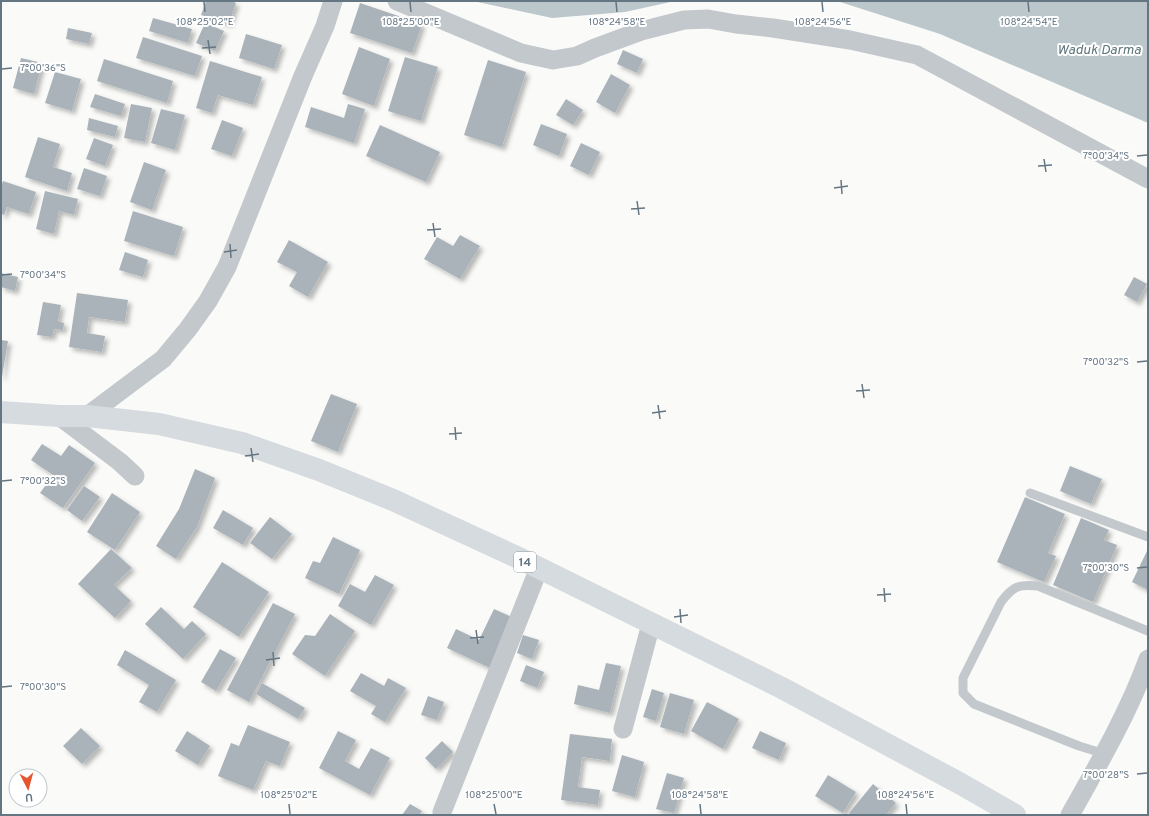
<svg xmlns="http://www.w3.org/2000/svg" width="1149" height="816" viewBox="0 0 1149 816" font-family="Overpass,sans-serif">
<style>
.water{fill:#bbc7cb}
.building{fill:#aab3b9;filter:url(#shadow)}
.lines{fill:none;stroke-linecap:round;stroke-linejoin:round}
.service{stroke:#c3c8cc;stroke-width:9}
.minor{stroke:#c3c8cc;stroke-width:19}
.trunk{stroke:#d6dbdf;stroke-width:22}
.ticks{fill:none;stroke:#657683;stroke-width:1.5}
.labels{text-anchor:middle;stroke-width:4;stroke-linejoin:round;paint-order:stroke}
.shield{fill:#fff;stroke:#939fa8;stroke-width:1}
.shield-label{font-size:12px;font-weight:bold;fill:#657683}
.water-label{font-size:14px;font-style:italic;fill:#60757c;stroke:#fff}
.ticks-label{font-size:10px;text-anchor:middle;fill:#657683;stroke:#fff;stroke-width:4;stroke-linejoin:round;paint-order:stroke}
</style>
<defs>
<filter id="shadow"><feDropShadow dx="3.5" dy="3.5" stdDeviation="2" flood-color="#0004"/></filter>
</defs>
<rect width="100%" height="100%" fill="#fafaf8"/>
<path class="water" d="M 473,1 L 675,1 L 625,12 L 552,18 Z
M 837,1 L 1148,1 L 1148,123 L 940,34 Z"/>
<path class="building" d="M 206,1 L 231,1 L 236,3 L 229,24 L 201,15 Z
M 360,3 L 422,24 L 412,53 L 350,33 Z
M 153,18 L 192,29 L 188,43 L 149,31 Z
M 205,23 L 224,31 L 215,51 L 196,43 Z
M 68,28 L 92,33 L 89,44 L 66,39 Z
M 246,34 L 282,45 L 274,69 L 239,58 Z
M 143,37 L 202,56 L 195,76 L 136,58 Z
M 359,47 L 390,59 L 374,106 L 342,94 Z
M 623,50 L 643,59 L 637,73 L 617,64 Z
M 405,57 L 438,67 L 421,121 L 388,111 Z
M 21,58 L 42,63 L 34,94 L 13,88 Z
M 104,59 L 173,81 L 167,103 L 97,81 Z
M 488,60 L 526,72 L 502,147 L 464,135 Z
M 210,61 L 262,77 L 253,105 L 218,95 L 212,113 L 196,108 Z
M 55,72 L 81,79 L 72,111 L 45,103 Z
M 611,74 L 630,85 L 615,113 L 596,102 Z
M 95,94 L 125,104 L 121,116 L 90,107 Z
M 566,99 L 583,110 L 573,125 L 556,115 Z
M 131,104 L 152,108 L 145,142 L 124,138 Z
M 348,104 L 365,109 L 354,143 L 305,127 L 311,107 L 344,118 Z
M 161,109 L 185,115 L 175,150 L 151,143 Z
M 89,118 L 118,126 L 115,137 L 87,130 Z
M 222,120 L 243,128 L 232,156 L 211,149 Z
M 541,124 L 567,134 L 559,156 L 533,145 Z
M 380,125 L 440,152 L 426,182 L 366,156 Z
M 38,137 L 60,144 L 53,167 L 72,173 L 67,191 L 25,177 Z
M 94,138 L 113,145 L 105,166 L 86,159 Z
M 581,143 L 600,152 L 589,175 L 570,166 Z
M 144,162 L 166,170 L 152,210 L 130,202 Z
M 84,168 L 107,176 L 100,196 L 77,189 Z
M 3,181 L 36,192 L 29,214 L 7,207 L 4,215 L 1,214 L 1,186 Z
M 45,191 L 78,199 L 74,215 L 59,211 L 54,234 L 36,229 Z
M 133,211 L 183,227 L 174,256 L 124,241 Z
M 460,235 L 480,246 L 460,279 L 424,259 L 437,237 L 453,246 Z
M 289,240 L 328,262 L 308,297 L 289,286 L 297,272 L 277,262 Z
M 125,252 L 148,260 L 143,277 L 119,270 Z
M 1,273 L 18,277 L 15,291 L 1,287 Z
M 1134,277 L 1147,284 L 1137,302 L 1124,295 Z
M 77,293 L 128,300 L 125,322 L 89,317 L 87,333 L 105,336 L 102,352 L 69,347 Z
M 43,302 L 61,305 L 58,321 L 64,323 L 63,330 L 54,329 L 52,337 L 37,335 Z
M 1,340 L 8,341 L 2,377 L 1,377 Z
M 331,394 L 357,404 L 338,452 L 311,441 Z
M 42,444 L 61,456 L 69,445 L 95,463 L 63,508 L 40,493 L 53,475 L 31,460 Z
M 1070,466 L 1102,479 L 1091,504 L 1060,491 Z
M 195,469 L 215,478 L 197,527 L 176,559 L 156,546 L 179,509 Z
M 84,486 L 100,497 L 82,521 L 67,510 Z
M 112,493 L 140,512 L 115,550 L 87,532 Z
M 1025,497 L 1065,514 L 1048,553 L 1056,556 L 1044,582 L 997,562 Z
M 223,510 L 253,528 L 243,545 L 213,528 Z
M 270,517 L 292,534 L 272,559 L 250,543 Z
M 1081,518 L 1109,530 L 1104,540 L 1117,545 L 1093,602 L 1053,585 Z
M 333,537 L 360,550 L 339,594 L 305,578 L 313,561 L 320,563 Z
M 111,549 L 132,568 L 114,585 L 131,601 L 115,618 L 78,584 Z
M 1147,551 L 1148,552 L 1148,590 L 1132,582 Z
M 222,562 L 269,592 L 239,637 L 193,607 Z
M 375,575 L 394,585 L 371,625 L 338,606 L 350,584 L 365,592 Z
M 273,603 L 295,614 L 249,702 L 227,690 Z
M 161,607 L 184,629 L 192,621 L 206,634 L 183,659 L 145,624 Z
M 494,609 L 514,618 L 490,668 L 447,648 L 456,629 L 479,640 Z
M 330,614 L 355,631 L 325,676 L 292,654 L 305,635 L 315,636 Z
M 523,635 L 539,640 L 532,659 L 517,653 Z
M 220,649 L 236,658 L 216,691 L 201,682 Z
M 125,650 L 176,680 L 157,712 L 139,702 L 149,685 L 117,665 Z
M 606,663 L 621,666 L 610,713 L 574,704 L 578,685 L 599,690 Z
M 526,665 L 544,672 L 537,688 L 520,681 Z
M 361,673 L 384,686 L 388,678 L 406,688 L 385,722 L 371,714 L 376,706 L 350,691 Z
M 262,683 L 305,708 L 298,719 L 256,694 Z
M 652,689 L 664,693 L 656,721 L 643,717 Z
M 670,693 L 694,700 L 684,734 L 660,727 Z
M 428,696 L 444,702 L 437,720 L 421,715 Z
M 707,702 L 739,719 L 723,749 L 691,731 Z
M 248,725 L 290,742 L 280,766 L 266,761 L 253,790 L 218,776 L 231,743 L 239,746 Z
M 81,728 L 100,746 L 82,764 L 63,746 Z
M 187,731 L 210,746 L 198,765 L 175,751 Z
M 338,731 L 356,740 L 345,761 L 359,769 L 371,748 L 390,758 L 370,795 L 319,768 Z
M 760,731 L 786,743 L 779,760 L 752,748 Z
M 570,734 L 612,739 L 610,761 L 582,757 L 578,787 L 600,790 L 598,805 L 561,800 Z
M 442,741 L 453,752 L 436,769 L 425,758 Z
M 622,755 L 644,762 L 635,797 L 612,791 Z
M 667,773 L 684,778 L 674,813 L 656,809 Z
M 828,775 L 856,792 L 843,813 L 815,796 Z
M 873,784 L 896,803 L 886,815 L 851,815 L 849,813 Z
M 410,804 L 422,811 L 419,815 L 402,815 Z"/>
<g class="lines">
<path class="service" d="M 1030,493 L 1148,537
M 1105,754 L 1079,746 L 974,704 L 963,693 L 963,678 L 1001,602 C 1013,586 1019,584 1038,586 L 1148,631"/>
<path class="minor" d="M 397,1 L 521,53 L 553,60 L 577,56 L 595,48 L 641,31 L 684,20 L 708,19 L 736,24 L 773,28 L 850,40 L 917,55 L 1148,179
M 59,416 L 120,462 L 135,476
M 87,416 L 163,359 L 188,329 L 208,301 L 227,267 L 303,76 L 325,26 L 333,1
M 623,729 L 651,624
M 442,812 L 539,568
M 1070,815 C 1098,765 1128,714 1148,659"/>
<path class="trunk" d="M 1,412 L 59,416 L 87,416 L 159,424 L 242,443 L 319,470 L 393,500 L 521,559 L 782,688 L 961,784 L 1015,815"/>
</g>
<path class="ticks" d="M 204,2 L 205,12M 410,2 L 411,12M 616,2 L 617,12M 822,2 L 823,12M 1028,2 L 1029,12M 208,40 L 210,54M 202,48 L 216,47M 2,69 L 12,68M 1137,156 L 1147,155M 1044,159 L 1046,172M 1038,166 L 1052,165M 841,180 L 842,194M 834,188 L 848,186M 637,201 L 639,215M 631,209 L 645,208M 433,223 L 435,237M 427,230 L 441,229M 230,244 L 231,258M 224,252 L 237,250M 2,275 L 12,274M 1137,362 L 1147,361M 862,384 L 864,398M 856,391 L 870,390M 658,405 L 660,419M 652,413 L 666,411M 455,427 L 456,440M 449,434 L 462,433M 251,448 L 253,462M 245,456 L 259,454M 2,481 L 12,480M 1137,568 L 1147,567M 884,588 L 885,602M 877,595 L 891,594M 680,609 L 681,623M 674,617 L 688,615M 476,630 L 478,644M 470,638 L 484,637M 273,652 L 274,666M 266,660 L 280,658M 2,687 L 12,686M 1137,774 L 1147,773M 289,804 L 290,814M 494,804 L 496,814M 700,804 L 701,814M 906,804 L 907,814"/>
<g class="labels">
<rect class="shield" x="514" y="552" width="22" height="20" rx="3"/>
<g class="shield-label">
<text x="525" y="566">14</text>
</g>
<g class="water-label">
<text x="1099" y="54">Waduk Darma</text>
</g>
</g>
<g class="ticks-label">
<text x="205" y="25">108°25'02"E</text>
<text x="411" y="25">108°25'00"E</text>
<text x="617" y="25">108°24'58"E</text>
<text x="823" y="25">108°24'56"E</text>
<text x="1029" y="25">108°24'54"E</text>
<text x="43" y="71">7°00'36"S</text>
<text x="1106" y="159">7°00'34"S</text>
<text x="43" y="278">7°00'34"S</text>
<text x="1106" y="365">7°00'32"S</text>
<text x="43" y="484">7°00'32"S</text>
<text x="1106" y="571">7°00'30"S</text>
<text x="43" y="690">7°00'30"S</text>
<text x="1106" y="778">7°00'28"S</text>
<text x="289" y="798">108°25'02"E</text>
<text x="494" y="798">108°25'00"E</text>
<text x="700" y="798">108°24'58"E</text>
<text x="906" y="798">108°24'56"E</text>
</g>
<rect width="1149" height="816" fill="none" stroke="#657683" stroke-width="4"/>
<g transform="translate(28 788) rotate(174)"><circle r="19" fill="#ffffff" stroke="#c1c8cd"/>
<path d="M0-3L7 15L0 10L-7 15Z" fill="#e4572e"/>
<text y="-6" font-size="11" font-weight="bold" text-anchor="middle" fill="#657683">U</text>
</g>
</svg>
